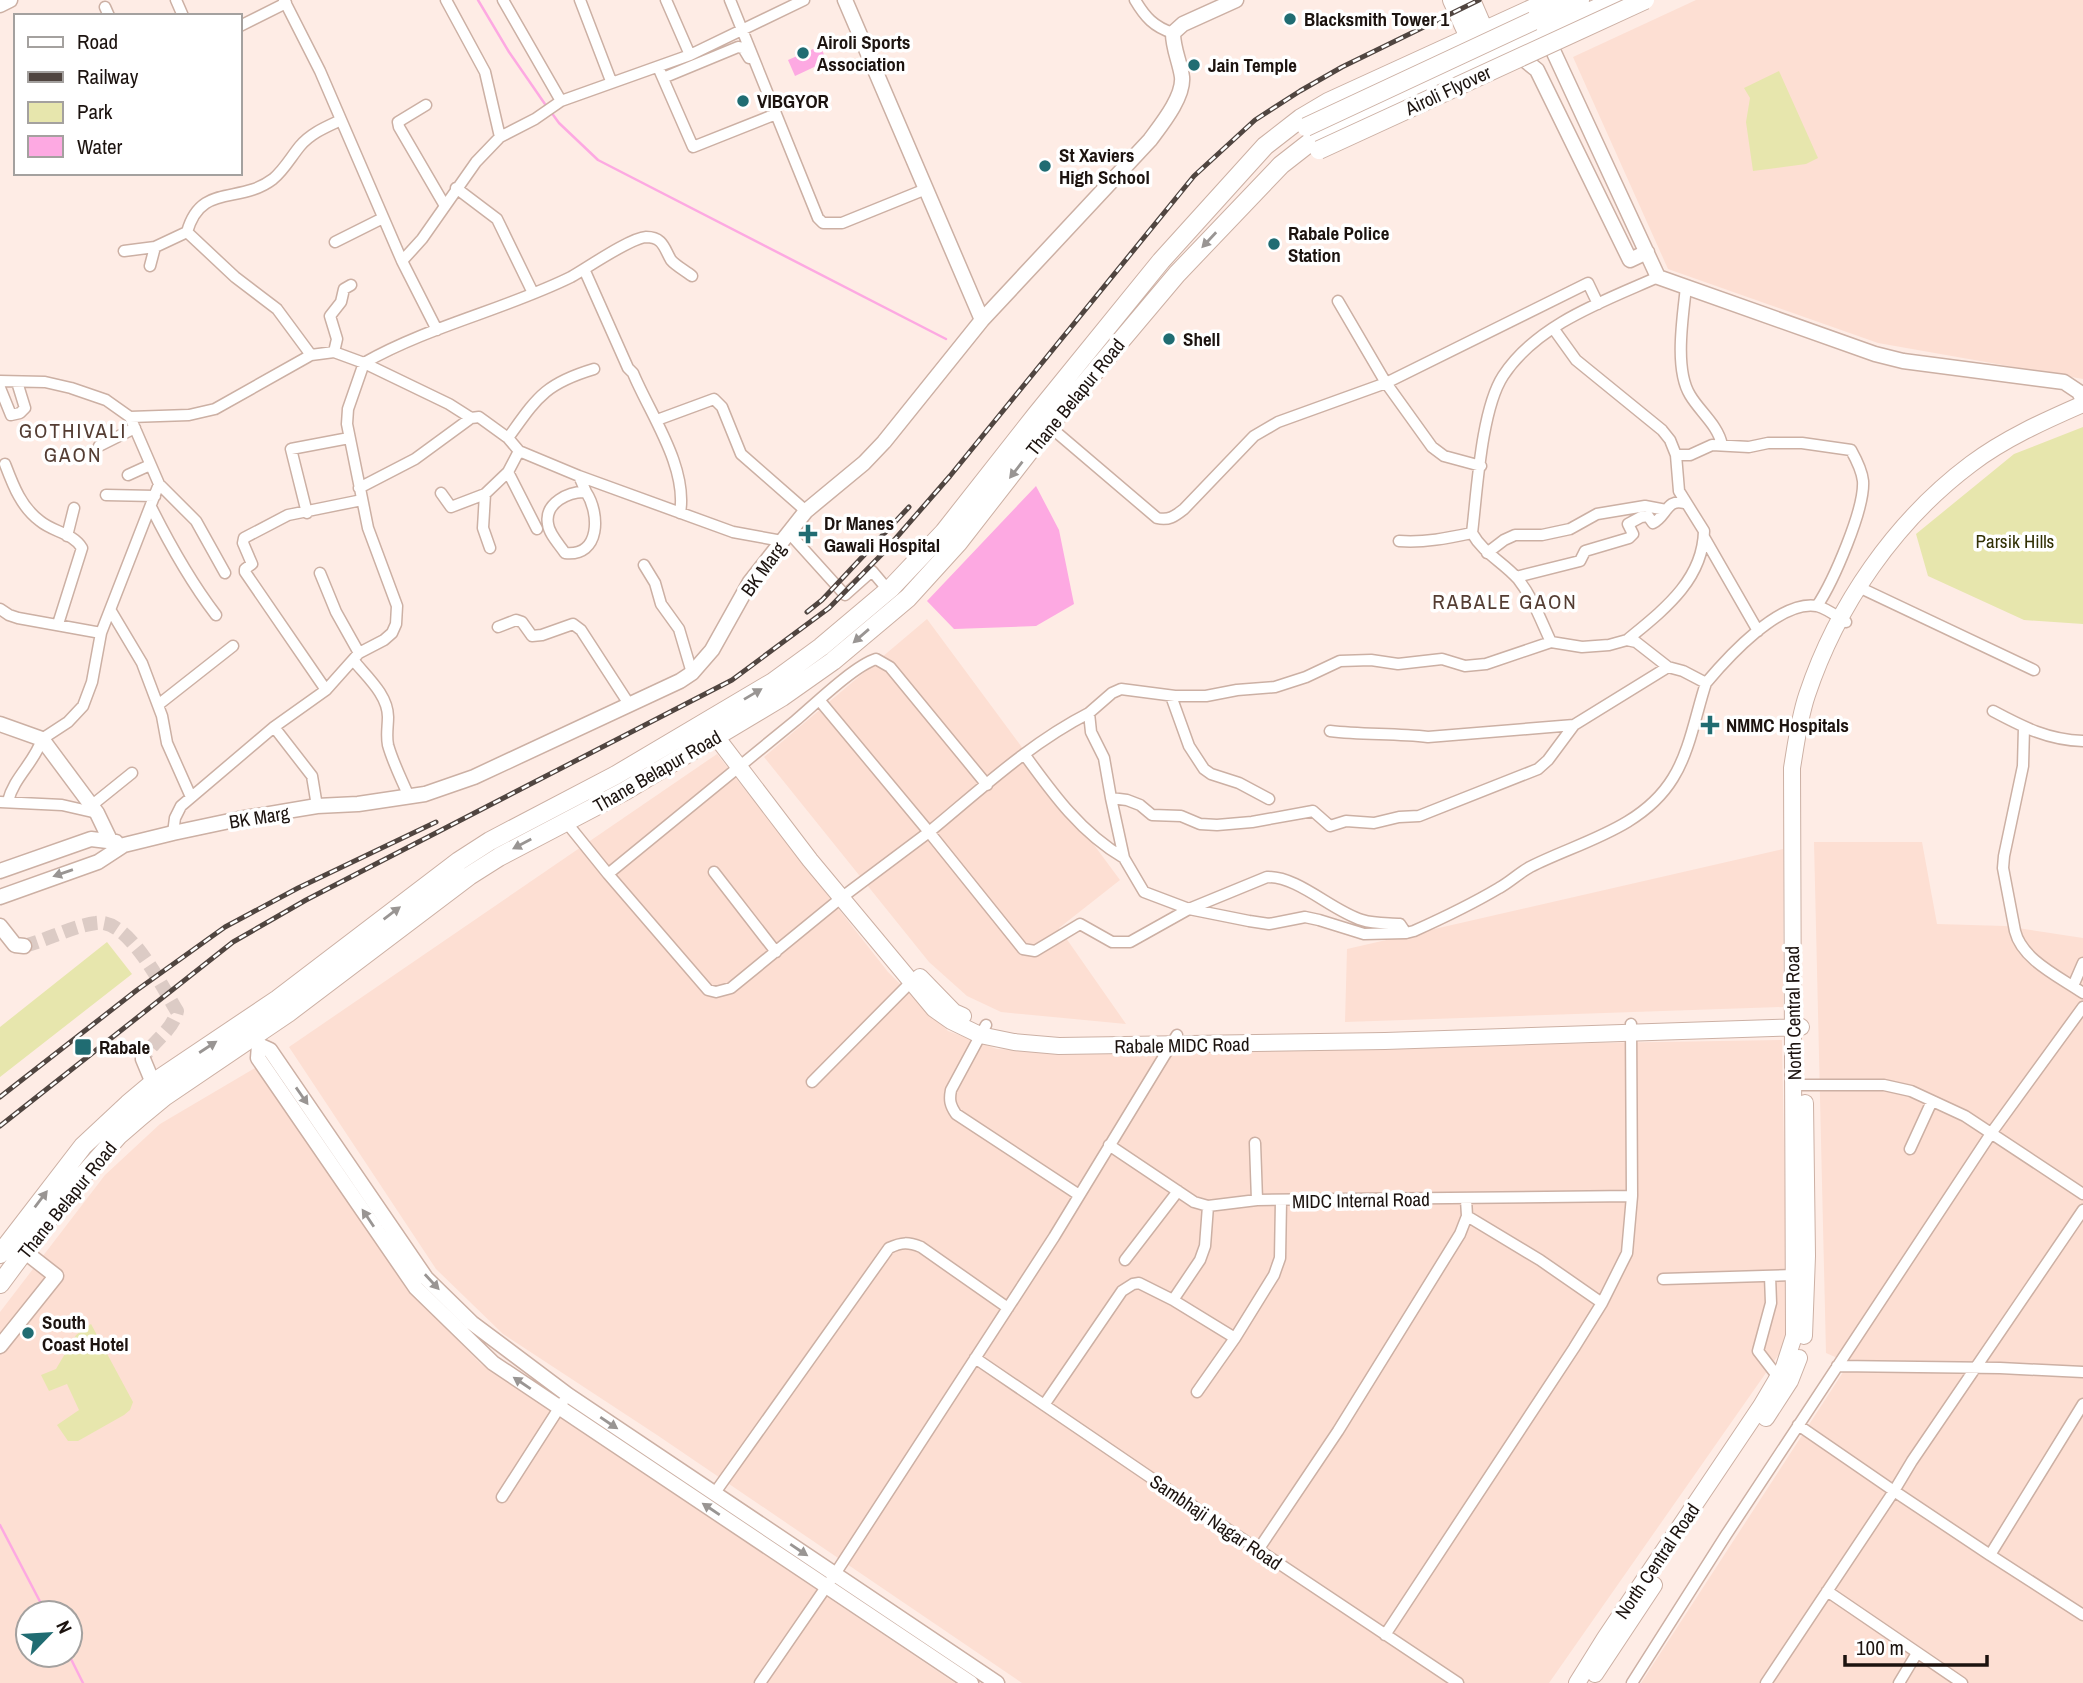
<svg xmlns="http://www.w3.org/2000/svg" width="2083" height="1683" viewBox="0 0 2083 1683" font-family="'Archivo Narrow',sans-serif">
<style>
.built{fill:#fddfd3;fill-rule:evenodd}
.green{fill:#e7e6ad}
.water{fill:#fda9e2}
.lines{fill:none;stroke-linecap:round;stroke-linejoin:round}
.stream{stroke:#fda9e2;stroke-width:2.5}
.tertiary-tunnel{stroke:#dccbc5;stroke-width:14;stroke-dasharray:14 7;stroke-linecap:butt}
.minor-casing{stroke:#ccb0a4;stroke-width:13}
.tertiary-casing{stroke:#ccb0a4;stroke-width:17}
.secondary-casing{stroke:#ccb0a4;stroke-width:18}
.primary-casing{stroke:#ccb0a4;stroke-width:20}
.minor{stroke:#fff;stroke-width:10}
.tertiary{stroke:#fff;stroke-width:14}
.secondary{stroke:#fff;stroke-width:16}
.primary{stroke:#fff;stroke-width:18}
.rail-casing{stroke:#504540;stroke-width:5}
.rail{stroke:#fff;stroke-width:2.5;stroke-dasharray:8;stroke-linecap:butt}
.primary-bridge-casing{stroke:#ccb0a4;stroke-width:20;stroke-linecap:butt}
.primary-bridge{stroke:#fff;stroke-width:18}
.oneway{fill:#999593}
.poi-dot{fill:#206c72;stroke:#fff;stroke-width:2.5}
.labels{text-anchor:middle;stroke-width:7;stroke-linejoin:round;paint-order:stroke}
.poi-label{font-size:19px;font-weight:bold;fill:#1c130f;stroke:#fff;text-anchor:start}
.street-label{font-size:19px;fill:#1c130f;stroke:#fff}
.park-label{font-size:19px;fill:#313004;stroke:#fff}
.neighbourhood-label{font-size:21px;letter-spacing:2px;fill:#543d33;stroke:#fff}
</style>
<rect width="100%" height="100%" fill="#feece5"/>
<path class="built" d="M 1696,0 L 2083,0 L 2083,379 L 1878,343 L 1668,269 L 1573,57 Z
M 927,619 L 1120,880 L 1059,928 L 1126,1024 L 1001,1012 L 967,996 L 929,962 L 764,757 Z
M 717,754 L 888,972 L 948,1031 L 997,1049 L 1060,1052 L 1782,1040 L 1787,1311 L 1784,1347 L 1549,1683 L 1022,1683 L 657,1435 L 503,1334 L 436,1269 L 289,1047 Z
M 1814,842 L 1922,842 L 1937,924 L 2005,926 L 2083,938 L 2083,1683 L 1641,1683 L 1849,1363 L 1826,1353 Z
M 1783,849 L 1783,1007 L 1345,1022 L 1347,949 Z
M 255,1068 L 408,1289 L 481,1364 L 955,1683 L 0,1683 L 0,1312 L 105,1175 L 160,1124 ZM 28,1613 L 70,1613 L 70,1655 L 28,1655 Z"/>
<path class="green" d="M 1779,71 L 1818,158 L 1806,164 L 1753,171 L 1746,122 L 1750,98 L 1744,88 Z
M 2083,427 L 2083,624 L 2024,620 L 1928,576 L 1916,534 L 2014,454 Z
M 107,942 L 132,974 L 0,1077 L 0,1027 Z
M 91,1324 L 133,1402 L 130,1410 L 124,1415 L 78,1441 L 68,1441 L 57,1425 L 79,1410 L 67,1384 L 49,1391 L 41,1375 L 56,1369 L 76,1335 Z"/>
<path class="water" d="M 820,46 L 827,61 L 795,76 L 788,60 Z
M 1036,486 L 1059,530 L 1074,604 L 1036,626 L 954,629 L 927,601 Z"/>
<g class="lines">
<path class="stream" d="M 478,0 L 509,52 L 547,107
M 551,112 L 559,123 L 598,160 L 946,339
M 0,1525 L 46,1613
M 69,1655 L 83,1683"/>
<path class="tertiary-tunnel" d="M 24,946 C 48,940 72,926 96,923 C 129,918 162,987 177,1011 C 173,1031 153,1040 143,1059"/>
<defs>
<path id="minor" d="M 176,0 L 183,16
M 284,0 L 320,71 L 402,261 L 437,330
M 446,0 L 485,72 L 500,137
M 503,0 L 561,101
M 580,0 L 611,81
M 666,0 L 690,55
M 730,0 L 818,218 L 823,223 L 842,223 L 926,189
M 1135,0 C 1145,17 1154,27 1173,33
M 105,7 L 109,16
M 240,26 L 286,3
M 658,67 L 693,147 L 776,114
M 663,78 L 738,47 L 743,48 L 749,58
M 426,105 L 398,122 L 399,127 L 445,206
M 456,188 L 497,219 L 533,293
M 187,232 L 235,277 L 277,309 L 311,355
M 335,242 L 383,218
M 124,251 L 155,247 L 187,232 C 201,182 239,205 273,179 C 284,170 291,157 300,146 C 311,133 326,127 341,120
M 402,261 L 422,239 L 476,162 L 500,137 L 535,119 L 561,101 L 690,55 L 804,0
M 150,266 L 155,247
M 584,269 L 628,368 L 633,373 C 650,414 688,467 680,513
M 1658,277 C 1604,301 1537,324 1503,376 C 1481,410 1477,492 1472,533 C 1483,553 1503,562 1518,579 C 1533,598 1541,621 1551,642 L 1582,647 L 1609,645 L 1627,640 L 1636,642 L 1668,667 L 1683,671 L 1706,683 C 1727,658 1780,599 1817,606 C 1826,608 1838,617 1846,622
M 1686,287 C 1683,316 1674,369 1690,395 C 1700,412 1718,425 1722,445
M 1338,301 L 1386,383 L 1432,447 L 1444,456 L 1481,466
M 1553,328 L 1576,360 L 1662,430 L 1670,440 L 1676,455 L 1679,491 L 1704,531 C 1703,581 1662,611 1627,640
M 334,352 L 337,339 L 330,316 L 341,302 L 344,289 L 351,285
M 0,381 L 45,382 L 71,388 L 106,400 L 130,417 L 159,484 L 101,633 L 92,682 L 83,706 L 68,722 L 42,739 C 35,762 14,777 8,801
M 0,388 L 11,415 L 20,413 L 25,408 L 17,382
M 130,417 L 189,415 L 215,409 L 311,355 L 334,352 L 364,363 L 449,404 L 471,418
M 657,420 L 714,399 L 722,407 L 741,454 L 806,511
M 1049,426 L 1157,518 C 1169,521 1175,516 1184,509 L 1254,436 L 1278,422 L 1386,383 L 1588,283 L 1598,304
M 508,438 C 537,398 544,384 594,369
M 99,446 L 135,428
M 1676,455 L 1690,455 L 1712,445 L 1749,447 L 1768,443 L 1802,443 L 1851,450 C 1856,459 1862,471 1863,481 C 1865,509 1833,582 1817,606
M 5,464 C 13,485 21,507 40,521 C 53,532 73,533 82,548 L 58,624
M 508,472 L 537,529
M 128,475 L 150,465
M 579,476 L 586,492 C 569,491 544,503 548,524 C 549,534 559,544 565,553 C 601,557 600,513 586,492
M 159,484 L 196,521 L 225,573
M 359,488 L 415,459 L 471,418 L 479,417 L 508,438 L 519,451 L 579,476 L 733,532 L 782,541
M 441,493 L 451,507 L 485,494
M 106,495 L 155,496
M 151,507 C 170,545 190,581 216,615
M 307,513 L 291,449 L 349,438
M 789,533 L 845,595 L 872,571 L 888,590
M 67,536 L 74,508
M 1704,537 L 1758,631
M 1399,541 C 1424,543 1448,538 1472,533
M 490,548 L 483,528 L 485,494 L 508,472 L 519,451
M 1487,553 L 1504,540 L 1515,535 L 1542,535 L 1570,529 L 1597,514 L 1645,506 L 1666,510
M 644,565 L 655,583 L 661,604 L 679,629 L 692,673
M 320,573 L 336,612 L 359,653
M 1516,577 L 1580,561 L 1585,551 L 1629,538 L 1633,534 L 1628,524 L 1641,517 L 1648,516 L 1653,523 C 1666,517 1667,498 1684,503
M 1865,590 L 2034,670
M 0,609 L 9,615 L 18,618 L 101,633
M 111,611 L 142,663 L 162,716 L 167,743 L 191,797
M 498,627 L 516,620 L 522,622 L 532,636 L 542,635 L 573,624 L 581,630 L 629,704
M 1551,642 L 1486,664 L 1465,666 L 1442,659 L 1398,664 L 1371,660 L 1340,661 L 1306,677 L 1275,687 L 1237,690 L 1206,696 L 1175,696 L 1121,689 L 1112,693 L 1089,713 L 1091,732 L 1104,758 L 1111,798 L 1127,800 L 1140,805 L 1152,815 L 1181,816 L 1200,824 L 1217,825 L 1252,822 L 1313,811 L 1330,826 L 1346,821 L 1374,823 L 1399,817 L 1419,816 L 1538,769 L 1548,760 L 1574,725 L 1668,667
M 354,661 C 367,677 388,695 388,717 C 388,727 386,735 388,745 C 393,763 402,780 409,797
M 326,690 L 245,572 L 245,569 L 252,564 L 243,543 L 244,538 L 288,515 L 362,500
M 1171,696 L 1189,746 L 1204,769 L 1211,774 L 1239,783 L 1269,799
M 820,701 L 929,832 L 841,898 L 731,988 L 716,992 L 708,990 L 608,874 C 670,823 733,772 795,721 C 815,704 854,666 876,659 L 890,667 L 987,785
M 158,705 L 233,646
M 1993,711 C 2023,727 2048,740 2083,741
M 1089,713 C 1030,743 980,790 929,832 L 1023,949 L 1035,951 L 1080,924 L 1112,942 L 1130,942 L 1189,909 L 1267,877 C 1298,876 1332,911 1362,920 C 1374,924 1388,923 1400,924 L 1406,933 L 1414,931 C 1443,918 1472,904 1499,888 C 1510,882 1519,873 1530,867 C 1579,842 1642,829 1673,778 C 1690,751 1696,713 1706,683
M 274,727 L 312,776 L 317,806
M 2024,727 L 2023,766 L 2004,856 L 2003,868 L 2015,931 C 2022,960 2060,977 2083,993
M 1330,731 C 1363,735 1395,733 1428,737 L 1574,725
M 1024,754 C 1053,794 1081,833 1124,858
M 1111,798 L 1124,858 L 1144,892 L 1189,909 L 1249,921 L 1269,924 L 1305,917 L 1319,920 L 1364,934 L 1406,933
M 0,802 L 62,805 L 97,813
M 91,806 L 132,773
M 566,822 L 608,874
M 173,833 L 175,818 L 181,806 L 274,727 L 326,690 L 359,653 L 384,640 L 392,633 L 396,624 L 397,606 L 368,528 L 347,424 L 348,409 L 364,363 C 429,326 504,310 571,277 C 587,268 630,238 646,237 C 663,237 664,248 671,260 C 676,266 686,271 692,276
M 714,872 L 776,952
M 2073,986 L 2083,963
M 986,1025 L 951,1090 C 949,1100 950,1105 956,1114 L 1079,1195
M 812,1082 L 914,979
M 1794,1085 L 1884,1085 L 1911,1091 L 1965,1116 L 2083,1194
M 1255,1143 L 1257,1200
M 1109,1145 L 1194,1202 L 1208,1206 L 1257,1200 L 1632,1196
M 1910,1149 L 1932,1101
M 1467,1216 L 1540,1260 L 1602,1303
M 1125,1260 L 1178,1191
M 1770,1276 L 1771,1303 L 1758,1351 L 1778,1377
M 1663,1279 L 1794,1275
M 1173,1300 L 1235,1338
M 975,1358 L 1163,1486 L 1458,1683
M 1837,1366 L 2000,1368 L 2083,1372
M 1197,1392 L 1235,1338 L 1274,1275 L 1280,1258 L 1281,1201
M 1044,1405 L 1122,1291 L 1133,1284 L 1139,1283 L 1173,1300 L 1200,1260 L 1205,1246 L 1208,1206
M 1798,1425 L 1894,1491 L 1912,1461 L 2083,1210
M 714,1494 L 889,1248 C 902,1242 908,1242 921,1247 L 1008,1308
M 502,1497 L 563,1402
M 1258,1550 L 1338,1431 L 1460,1234 L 1467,1216 L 1466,1199
M 1990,1555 L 2083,1615
M 1827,1591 L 1962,1683
M 1385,1635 L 1574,1348 L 1602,1303 L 1627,1253 L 1632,1196 L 1631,1024
M 760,1683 L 835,1574 L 1054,1237 L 1177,1035
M 1632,1683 L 1726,1535 L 1992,1132 L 2083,1007
M 1766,1683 L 1894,1491 L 1990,1555 L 2083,1404
M 1899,1683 L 1917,1653"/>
<path id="tertiary" d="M 845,0 L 982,320
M 0,5 L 10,0
M 1550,44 L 1658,277 L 1875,354 L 1903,361 L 2064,382 L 2079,392 L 2083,400
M 1516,53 L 1537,70 L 1630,260 L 1647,252
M 0,724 L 42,739 L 97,813 L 110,840
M 0,871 L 91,839 L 116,842
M 0,897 L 98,862 L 124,845 L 173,833 L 239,819 L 317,806 L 358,804 L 425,794 L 474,777 L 680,681 L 692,673 L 712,650 L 750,582 L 806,511 L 864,463 L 884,442 L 982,320 L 1150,140 C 1161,125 1184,97 1182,77 C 1180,62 1173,49 1173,33 L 1183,24 L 1236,0
M 0,926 L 15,945 L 24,946
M 253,1038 L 259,1045 L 270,1050 L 426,1278 L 472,1323 L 568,1395 L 997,1683
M 259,1045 L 258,1058 L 416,1288 L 493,1363 L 971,1683
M 143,1059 L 153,1083
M 0,1346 L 56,1276 L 24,1251"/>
<path id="secondary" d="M 708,726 L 810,860 L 934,1009 L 951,1021 L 980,1035 L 1014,1042 L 1059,1046 L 1385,1041 L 1801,1027
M 920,977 L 954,1012 L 963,1016
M 1804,1336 L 1807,1256 L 1805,1103
M 1766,1418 L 1790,1381 L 1799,1358
M 1595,1674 L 1654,1585
M 1577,1683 L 1605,1638 L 1761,1406 L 1784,1367 L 1794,1336 L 1792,768 C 1796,744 1799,719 1807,695 C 1837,605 1895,521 1971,464 C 2004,439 2044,421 2083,404"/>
<path id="primary" d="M 1452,0 L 1473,46
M 1471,0 L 1484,30 L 1491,37
M 1536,20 L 1580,0
M 0,1254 L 83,1146 L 128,1104 L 153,1083 L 278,999 L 459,861 L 490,841 L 616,775 L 773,682 L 821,647 L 891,588 L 944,532 L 1036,415 L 1161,261 L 1265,146 L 1301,118 L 1328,102 L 1551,0
M 0,1284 L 70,1190 L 118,1136 L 140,1117 L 164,1097 L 288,1013 L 469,876 L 499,857 L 625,791 L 782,697 L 833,661 L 908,598 L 958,543 L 1049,426 L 1177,274 L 1281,165 L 1313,140 L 1340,126 L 1615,0"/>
</defs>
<use href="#minor" class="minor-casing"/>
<use href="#tertiary" class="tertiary-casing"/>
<use href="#secondary" class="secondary-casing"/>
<use href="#primary" class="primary-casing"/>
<use href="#minor" class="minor"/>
<use href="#tertiary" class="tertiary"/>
<use href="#secondary" class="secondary"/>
<use href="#primary" class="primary"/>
<defs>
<path id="rail" d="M 807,612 L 822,600 L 909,507
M 0,1097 L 137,990 L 225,927 L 298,888 L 436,822
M 0,1126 L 233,942 L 306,900 L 732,680 L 829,608 L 883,553 L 950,476 L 1194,176 L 1255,120 L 1300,91 L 1342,67 L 1479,0"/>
</defs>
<use href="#rail" class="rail-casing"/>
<use href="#rail" class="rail"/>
<defs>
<path id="primary-bridge" d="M 1306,127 L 1533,21
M 1319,150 L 1645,0"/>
</defs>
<use href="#primary-bridge" class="primary-bridge-casing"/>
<use href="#primary-bridge" class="primary-bridge"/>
</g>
<defs><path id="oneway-solid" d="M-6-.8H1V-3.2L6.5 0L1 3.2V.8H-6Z" transform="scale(1.75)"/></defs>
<g class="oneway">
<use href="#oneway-solid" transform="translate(1209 240) rotate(133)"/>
<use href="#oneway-solid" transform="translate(1016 470) rotate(128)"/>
<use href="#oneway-solid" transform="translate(861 636) rotate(139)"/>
<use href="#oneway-solid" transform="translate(753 694) rotate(-31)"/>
<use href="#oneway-solid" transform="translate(522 844) rotate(152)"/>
<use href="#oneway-solid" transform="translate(63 873) rotate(161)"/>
<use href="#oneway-solid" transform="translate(392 913) rotate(-37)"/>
<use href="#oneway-solid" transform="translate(208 1047) rotate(-33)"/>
<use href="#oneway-solid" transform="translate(302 1096) rotate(55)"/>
<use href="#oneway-solid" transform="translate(41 1199) rotate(-53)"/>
<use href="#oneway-solid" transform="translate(368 1218) rotate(-124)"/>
<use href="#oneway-solid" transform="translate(432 1282) rotate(47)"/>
<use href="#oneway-solid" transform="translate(522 1383) rotate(-146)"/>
<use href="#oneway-solid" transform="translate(609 1423) rotate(34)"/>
<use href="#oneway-solid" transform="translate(711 1509) rotate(-146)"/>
<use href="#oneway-solid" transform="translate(799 1550) rotate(34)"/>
</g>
<g class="poi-dot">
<circle cx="1290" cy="19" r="7"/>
<circle cx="803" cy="53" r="7"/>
<circle cx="1194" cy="65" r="7"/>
<circle cx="743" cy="101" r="7"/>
<circle cx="1045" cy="166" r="7"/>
<circle cx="1274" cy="244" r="7"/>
<circle cx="1169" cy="339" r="7"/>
<path d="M804.5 523.5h7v7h7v7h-7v7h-7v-7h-7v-7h7z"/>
<path d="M1706.5 714.5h7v7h7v7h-7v7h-7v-7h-7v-7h7z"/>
<rect x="74" y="1038" width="18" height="18" rx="3.5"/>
<circle cx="28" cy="1333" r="7"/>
</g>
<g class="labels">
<g class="poi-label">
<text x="1304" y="26">Blacksmith Tower 1</text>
<text x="817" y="49">Airoli Sports<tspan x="817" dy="22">Association</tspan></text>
<text x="1208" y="72">Jain Temple</text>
<text x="757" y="108">VIBGYOR</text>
<text x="1059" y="162">St Xaviers<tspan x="1059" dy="22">High School</tspan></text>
<text x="1288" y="240">Rabale Police<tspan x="1288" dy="22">Station</tspan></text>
<text x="1183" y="346">Shell</text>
<text x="824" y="530">Dr Manes<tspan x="824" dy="22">Gawali Hospital</tspan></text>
<text x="1726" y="732">NMMC Hospitals</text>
<text x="99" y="1054">Rabale</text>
<text x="42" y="1329">South<tspan x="42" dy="22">Coast Hotel</tspan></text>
</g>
<g class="street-label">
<text transform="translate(1448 90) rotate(-25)" y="7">Airoli Flyover</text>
<text transform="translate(1075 397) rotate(-51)" y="7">Thane Belapur Road</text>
<text transform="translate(763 569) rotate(-54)" y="7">BK Marg</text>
<text transform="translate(657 771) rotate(-30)" y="7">Thane Belapur Road</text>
<text transform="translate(259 817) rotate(-9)" y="7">BK Marg</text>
<text transform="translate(1793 1013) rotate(-91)" y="7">North Central Road</text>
<text transform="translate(1182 1045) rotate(-1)" y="7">Rabale MIDC Road</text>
<text transform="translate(67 1200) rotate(-51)" y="7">Thane Belapur Road</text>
<text transform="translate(1361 1200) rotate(-1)" y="7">MIDC Internal Road</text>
<text transform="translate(1216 1522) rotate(34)" y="7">Sambhaji Nagar Road</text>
<text transform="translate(1657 1561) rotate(-56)" y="7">North Central Road</text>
</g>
<g class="park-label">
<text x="2015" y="548">Parsik Hills</text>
</g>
<g class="neighbourhood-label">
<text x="73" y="438">GOTHIVALI<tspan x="73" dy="24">GAON</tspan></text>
<text x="1505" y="609">RABALE GAON</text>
</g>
</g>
<rect x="14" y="14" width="228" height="161" fill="#ffffff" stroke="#a4a19f" stroke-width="2"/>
<rect x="28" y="37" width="35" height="10" fill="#ffffff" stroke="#a4a19f" stroke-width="2"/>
<text x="77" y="49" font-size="21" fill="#1c130f">Road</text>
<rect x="28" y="72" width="35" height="10" fill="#504540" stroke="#a4a19f" stroke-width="2"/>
<text x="77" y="84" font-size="21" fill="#1c130f">Railway</text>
<rect x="28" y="102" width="35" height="21" fill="#e7e6ad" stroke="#a4a19f" stroke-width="2"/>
<text x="77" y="119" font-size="21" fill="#1c130f">Park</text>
<rect x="28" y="136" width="35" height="21" fill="#fda9e2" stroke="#a4a19f" stroke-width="2"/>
<text x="77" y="154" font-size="21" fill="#1c130f">Water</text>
<g transform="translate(49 1634) rotate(65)"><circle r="33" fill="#ffffff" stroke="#a4a19f" stroke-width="2"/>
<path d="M0-5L12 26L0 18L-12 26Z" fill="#206c72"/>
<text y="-10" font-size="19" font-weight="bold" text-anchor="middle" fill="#1c130f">N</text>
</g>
<path d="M1845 1655v10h142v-10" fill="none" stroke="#1c130f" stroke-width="3.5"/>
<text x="1856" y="1655" font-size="21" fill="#1c130f" stroke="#ffffff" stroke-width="5" paint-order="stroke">100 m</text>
</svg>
